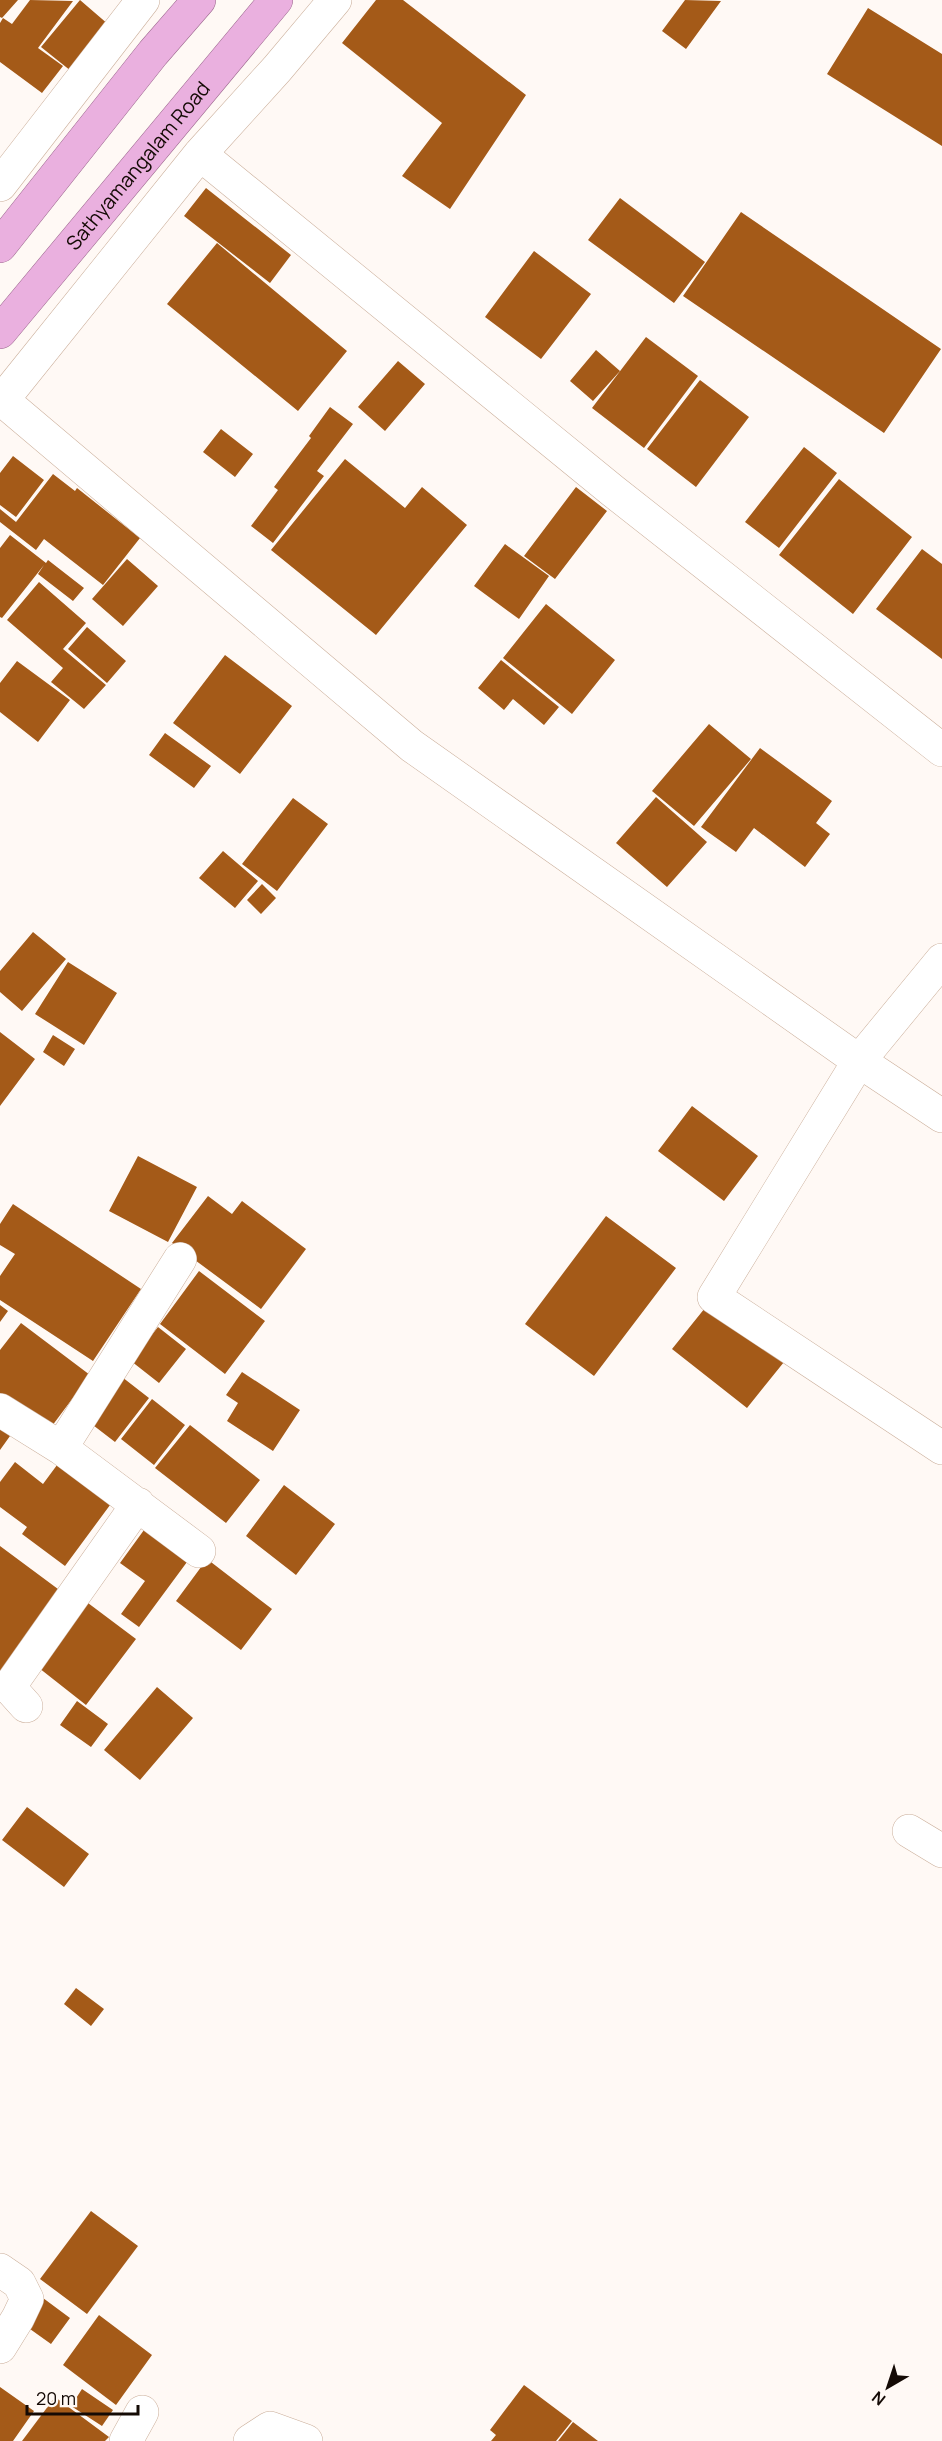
<svg xmlns="http://www.w3.org/2000/svg" width="942" height="2441" viewBox="0 0 942 2441" font-family="Manrope,sans-serif">
<style>
.building{fill:#a45a18}
.lines{fill:none;stroke-linecap:round;stroke-linejoin:round}
.minor-casing{stroke:#cbaf9b;stroke-width:34}
.trunk-casing{stroke:#9c698e;stroke-width:34}
.minor{stroke:#fff;stroke-width:33}
.trunk{stroke:#eab0df;stroke-width:33}
.labels{text-anchor:middle;stroke-width:5;stroke-linejoin:round;paint-order:stroke}
.street-label{font-size:20px;fill:#140a05;stroke:#fff9f5}
</style>
<rect width="100%" height="100%" fill="#fff9f5"/>
<path class="building" d="M 0,0 L 18,0 L 2,18 L 0,17 Z
M 30,0 L 73,1 L 38,48 L 63,66 L 42,93 L 0,62 L 0,23 L 3,18 L 12,24 Z
M 80,0 L 109,25 L 71,71 L 41,47 Z
M 376,0 L 403,0 L 526,95 L 450,209 L 402,176 L 442,123 L 342,43 Z
M 685,0 L 721,1 L 686,49 L 662,31 Z
M 868,8 L 942,54 L 942,146 L 827,74 Z
M 206,188 L 291,255 L 270,283 L 184,216 Z
M 620,198 L 705,262 L 674,303 L 588,240 Z
M 741,212 L 941,349 L 884,433 L 683,296 Z
M 217,243 L 347,351 L 298,411 L 167,304 Z
M 534,251 L 591,294 L 541,359 L 485,317 Z
M 646,337 L 698,376 L 644,448 L 592,408 Z
M 596,350 L 620,371 L 593,401 L 570,381 Z
M 398,361 L 425,384 L 385,431 L 358,407 Z
M 700,380 L 749,417 L 696,487 L 647,449 Z
M 330,407 L 353,424 L 317,471 L 324,476 L 273,543 L 251,526 L 278,490 L 274,487 L 311,438 L 309,436 Z
M 221,429 L 253,454 L 235,477 L 203,452 Z
M 804,447 L 837,473 L 779,548 L 745,522 Z
M 13,456 L 44,480 L 16,517 L 0,505 L 0,473 Z
M 345,459 L 405,508 L 422,487 L 467,525 L 376,635 L 271,550 Z
M 53,474 L 75,491 L 77,488 L 140,538 L 103,585 L 44,539 L 36,550 L 0,522 L 0,509 L 16,522 Z
M 839,479 L 912,537 L 853,614 L 779,555 Z
M 576,487 L 607,511 L 555,579 L 524,556 Z
M 10,535 L 46,563 L 48,560 L 84,588 L 73,601 L 38,574 L 44,565 L 2,618 L 0,617 L 0,548 Z
M 505,544 L 549,576 L 519,619 L 474,586 Z
M 922,549 L 942,564 L 942,659 L 876,609 Z
M 127,559 L 158,586 L 123,626 L 92,599 Z
M 39,582 L 86,623 L 63,649 L 106,685 L 84,709 L 51,682 L 63,668 L 7,620 Z
M 546,604 L 615,660 L 572,714 L 503,658 Z
M 87,627 L 126,661 L 107,683 L 68,649 Z
M 225,655 L 292,706 L 240,774 L 173,723 Z
M 501,660 L 559,707 L 544,725 L 513,699 L 504,710 L 478,688 Z
M 17,661 L 70,700 L 38,742 L 0,712 L 0,683 Z
M 709,724 L 751,759 L 694,826 L 652,791 Z
M 165,733 L 211,766 L 194,788 L 149,755 Z
M 760,748 L 832,801 L 816,823 L 830,834 L 805,867 L 754,828 L 736,852 L 701,827 Z
M 656,797 L 707,842 L 667,887 L 616,843 Z
M 293,798 L 328,824 L 277,891 L 242,864 Z
M 223,851 L 258,881 L 235,908 L 199,878 Z
M 262,884 L 276,898 L 261,914 L 247,900 Z
M 33,932 L 66,959 L 22,1011 L 0,992 L 0,971 Z
M 68,962 L 117,993 L 84,1045 L 35,1014 Z
M 0,1032 L 35,1059 L 0,1106 Z
M 53,1035 L 75,1049 L 64,1066 L 43,1052 Z
M 692,1106 L 758,1156 L 724,1201 L 658,1151 Z
M 138,1156 L 197,1187 L 168,1242 L 109,1211 Z
M 208,1196 L 232,1214 L 242,1201 L 306,1249 L 261,1309 L 172,1243 Z
M 13,1204 L 141,1289 L 93,1361 L 0,1300 L 0,1276 L 15,1254 L 0,1245 L 0,1224 Z
M 606,1216 L 676,1268 L 594,1376 L 525,1324 Z
M 199,1271 L 265,1321 L 225,1374 L 160,1324 Z
M 709,1303 L 784,1362 L 747,1408 L 672,1349 Z
M 0,1305 L 8,1311 L 0,1322 Z
M 21,1323 L 90,1375 L 49,1430 L 0,1393 L 0,1350 Z
M 158,1327 L 186,1349 L 159,1383 L 131,1361 Z
M 242,1372 L 300,1410 L 273,1451 L 227,1421 L 238,1403 L 226,1395 Z
M 122,1377 L 149,1398 L 115,1442 L 89,1422 Z
M 152,1399 L 185,1425 L 154,1465 L 121,1439 Z
M 190,1425 L 260,1480 L 226,1523 L 155,1468 Z
M 0,1428 L 10,1436 L 0,1450 Z
M 60,1461 L 113,1501 L 65,1566 L 22,1534 L 27,1527 L 0,1507 L 0,1482 L 15,1462 L 43,1484 Z
M 284,1485 L 335,1524 L 296,1575 L 246,1536 Z
M 144,1530 L 187,1562 L 139,1627 L 121,1614 L 145,1581 L 120,1563 Z
M 0,1546 L 62,1592 L 0,1675 Z
M 207,1559 L 272,1609 L 241,1650 L 176,1601 Z
M 88,1603 L 136,1639 L 86,1705 L 39,1668 Z
M 157,1687 L 193,1718 L 140,1780 L 104,1750 Z
M 77,1701 L 108,1724 L 91,1747 L 60,1725 Z
M 27,1807 L 89,1854 L 64,1887 L 2,1840 Z
M 76,1988 L 104,2009 L 91,2026 L 64,2004 Z
M 91,2211 L 138,2246 L 87,2314 L 40,2279 Z
M 43,2298 L 70,2318 L 51,2344 L 23,2324 Z
M 99,2315 L 152,2355 L 116,2405 L 63,2365 Z
M 524,2385 L 572,2421 L 556,2441 L 491,2441 L 496,2435 L 490,2430 Z
M 0,2387 L 34,2411 L 13,2441 L 0,2441 Z
M 82,2389 L 113,2410 L 102,2426 L 71,2406 Z
M 55,2397 L 109,2437 L 105,2441 L 22,2441 Z
M 573,2422 L 598,2441 L 558,2441 Z"/>
<g class="lines">
<defs>
<path id="minor" d="M 200,154 L 613,491 L 942,750
M 0,185 L 143,0
M 0,398 L 412,746 L 859,1061 L 942,960
M 0,403 L 200,154 L 277,69 L 335,0
M 942,1116 L 859,1061 L 714,1297 L 942,1448
M 0,1410 L 61,1448 L 199,1551
M 61,1448 L 180,1259
M 26,1706 L 9,1687 L 138,1504
M 909,1831 L 942,1851
M 0,2270 L 19,2283 L 27,2299 L 18,2318 L 0,2347
M 126,2441 L 142,2412
M 250,2441 L 270,2428 L 306,2441"/>
<g id="trunk">
<path d="M 0,246 L 153,53 L 199,0"/>
<path id="s1" d="M 0,332 L 276,0"/>
</g>
</defs>
<use href="#minor" class="minor-casing"/>
<use href="#trunk" class="trunk-casing"/>
<use href="#minor" class="minor"/>
<use href="#trunk" class="trunk"/>
</g>
<g class="labels">
<g class="street-label">
<text dy="7" stroke="none"><textPath href="#s1" startOffset="216">Sathyamangalam Road</textPath></text>
</g>
</g>
<g transform="translate(888 2387) rotate(219)" stroke="#fff9f5" stroke-width="4.5" paint-order="stroke">
<path d="M0-4.5L10 22L0 15L-10 22Z" fill="#140a05"/>
<text y="-9" font-size="16" font-weight="bold" text-anchor="middle" fill="#140a05">N</text>
</g>
<path d="M27 2405v9h111v-9" fill="none" stroke="#140a05" stroke-width="3"/>
<text x="36" y="2405" font-size="18" fill="#140a05" stroke="#fff9f5" stroke-width="4.5" paint-order="stroke">20 m</text>
</svg>
